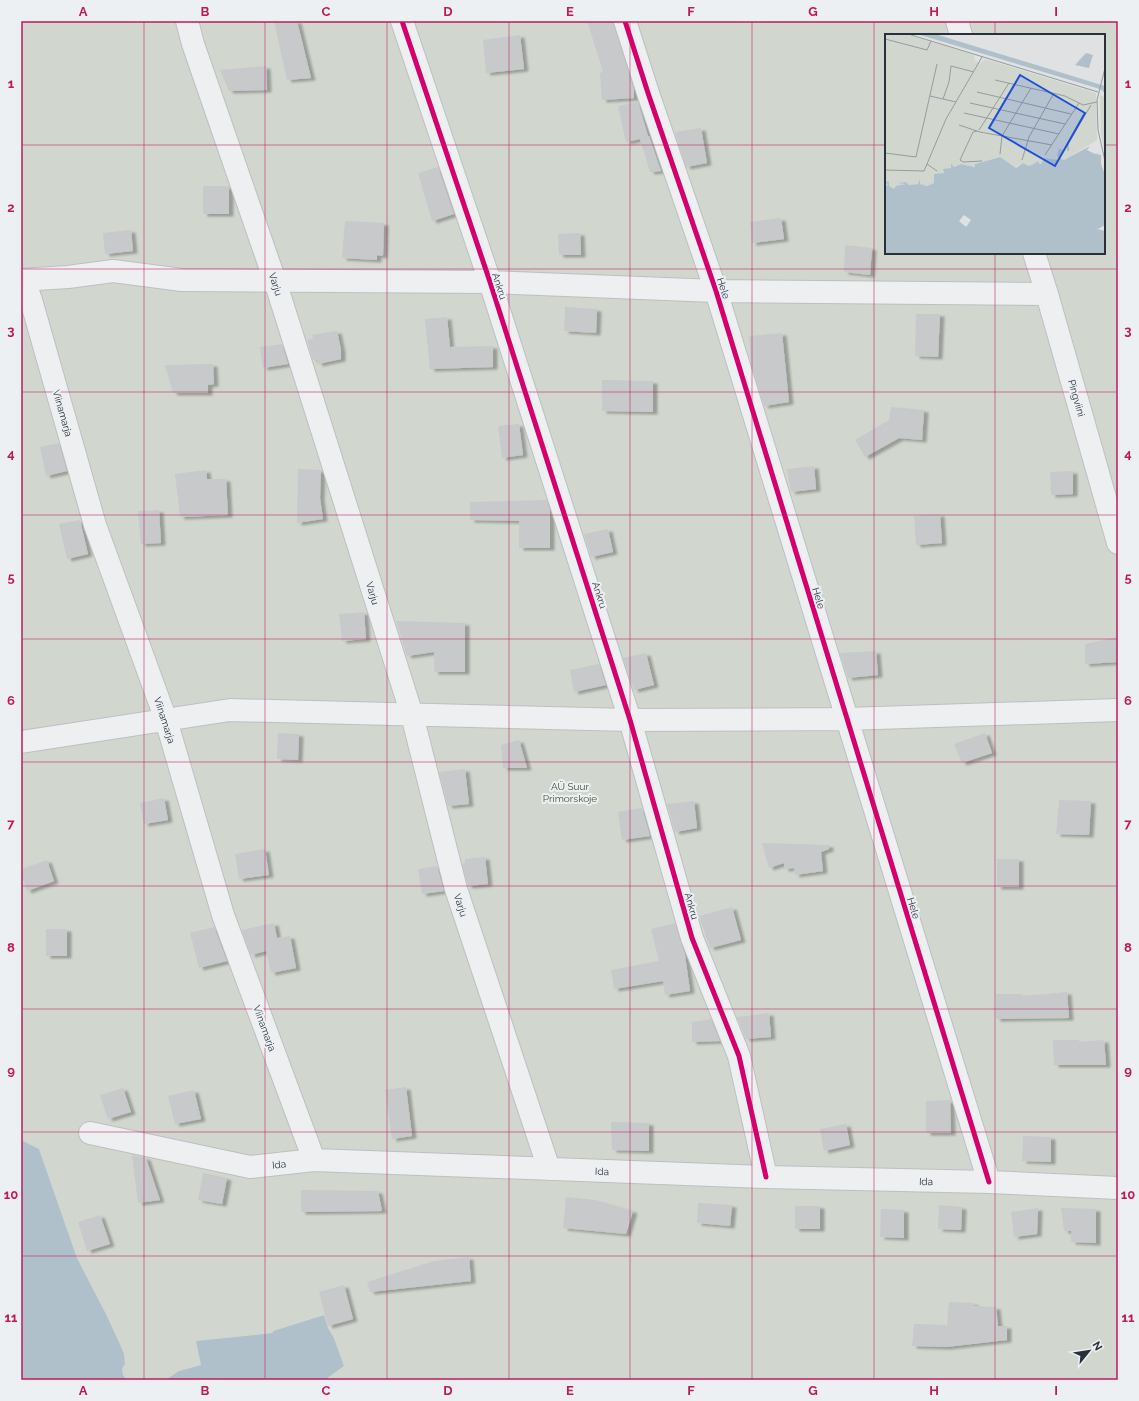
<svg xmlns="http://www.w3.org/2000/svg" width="1139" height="1401" viewBox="0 0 1139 1401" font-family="Raleway,sans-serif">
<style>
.green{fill:#d1d7cf;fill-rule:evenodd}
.water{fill:#b0c0cb}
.building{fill:#c7c9cb;filter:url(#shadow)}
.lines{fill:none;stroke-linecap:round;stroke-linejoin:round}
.street-casing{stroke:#bdbfc1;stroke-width:24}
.street{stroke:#eeeff0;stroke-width:22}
.cycleway-casing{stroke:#ecf0f3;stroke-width:8}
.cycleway{stroke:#d6006c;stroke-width:5}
.grid{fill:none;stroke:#c2185b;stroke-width:1;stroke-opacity:0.55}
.labels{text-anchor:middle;stroke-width:4;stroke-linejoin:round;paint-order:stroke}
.street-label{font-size:10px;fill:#28313a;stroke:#ecf0f3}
.park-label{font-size:10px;fill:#405437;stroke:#ecf0f3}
.inset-road{fill:none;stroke:#969b9f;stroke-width:1}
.view{fill:#1d4ed8;fill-opacity:0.15;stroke:#1d4ed8;stroke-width:2}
.inset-edge{fill:none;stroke:#28313a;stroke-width:2}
.neatline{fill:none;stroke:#c2185b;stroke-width:1.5}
.grid-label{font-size:13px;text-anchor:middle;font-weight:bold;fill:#c2185b}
</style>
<defs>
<filter id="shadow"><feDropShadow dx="4.5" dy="2.5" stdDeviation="1" flood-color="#0004"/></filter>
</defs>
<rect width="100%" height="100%" fill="#dfe1e3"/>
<path class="green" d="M 21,21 L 1118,21 L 1118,1380 L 325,1380 L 344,1366 L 334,1338 L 328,1328 L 323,1315 L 273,1331 L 273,1333 L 197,1341 L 201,1365 L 179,1371 L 165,1380 L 127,1380 L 123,1375 L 122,1369 L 125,1364 L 119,1342 L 106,1314 L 77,1258 L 39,1149 L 21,1140 ZM 886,35 L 1104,35 L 1104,253 L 886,253 Z"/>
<path class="water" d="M 21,1140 L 39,1149 L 77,1258 L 106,1314 L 119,1342 L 124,1354 L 125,1364 L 122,1369 L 123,1375 L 127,1380 L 21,1380 Z
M 324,1315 L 328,1328 L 334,1338 L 344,1366 L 325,1380 L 165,1380 L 179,1371 L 201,1365 L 196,1341 L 273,1333 L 273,1331 Z"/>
<path class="building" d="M 274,21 L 297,21 L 311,78 L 287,80 Z
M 587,21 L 613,21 L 634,89 L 634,98 L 602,100 L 600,73 L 603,72 Z
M 520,35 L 524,69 L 486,73 L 483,40 Z
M 266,66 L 267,90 L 229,91 L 220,70 Z
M 638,102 L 648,136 L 649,136 L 661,171 L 650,172 L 640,139 L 626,142 L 618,106 Z
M 701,128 L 707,163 L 686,167 L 675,132 Z
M 438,167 L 454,214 L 432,221 L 418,173 Z
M 203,186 L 229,186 L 229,214 L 203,214 Z
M 781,218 L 784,239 L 752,243 L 750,222 Z
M 345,221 L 384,223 L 383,256 L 377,255 L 377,260 L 342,258 Z
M 131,230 L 133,251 L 105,254 L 103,233 Z
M 580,233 L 581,255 L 559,255 L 558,234 Z
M 845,245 L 872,248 L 870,275 L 844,272 Z
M 565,307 L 597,309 L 596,333 L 564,331 Z
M 916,314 L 940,314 L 938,357 L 915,356 Z
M 447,317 L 450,347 L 493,346 L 493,367 L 430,369 L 425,319 Z
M 337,331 L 341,350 L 341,359 L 318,364 L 317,360 L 313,360 L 307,340 L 313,339 L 312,335 Z
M 782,333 L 789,402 L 764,406 L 751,363 L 749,336 Z
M 282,344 L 288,364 L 263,368 L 260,347 Z
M 213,364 L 214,384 L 208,385 L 208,393 L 173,393 L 165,365 Z
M 602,380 L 653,381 L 653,412 L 602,411 Z
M 891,407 L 924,410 L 922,440 L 899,438 L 865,457 L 855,440 L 889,420 Z
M 519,424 L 523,455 L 502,458 L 498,426 Z
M 59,443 L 67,471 L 46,476 L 40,447 Z
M 814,466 L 816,489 L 791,492 L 787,469 Z
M 298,469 L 321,470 L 320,498 L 323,519 L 297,523 Z
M 206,470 L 207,479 L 226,479 L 228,515 L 180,517 L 175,474 Z
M 1073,471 L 1073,494 L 1051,495 L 1050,472 Z
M 547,500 L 550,510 L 550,548 L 519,548 L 519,521 L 470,520 L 470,502 Z
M 159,510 L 161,543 L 141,544 L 138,511 Z
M 940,514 L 942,543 L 916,545 L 914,516 Z
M 80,520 L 88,554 L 67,559 L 59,524 Z
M 608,529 L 613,552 L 591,557 L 584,534 Z
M 364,612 L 366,639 L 342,641 L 339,614 Z
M 396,621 L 465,623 L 465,672 L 434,672 L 434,652 L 407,656 Z
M 1118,637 L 1118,662 L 1085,664 L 1085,644 Z
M 876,651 L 878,675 L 848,678 L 840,653 Z
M 646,653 L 654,685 L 634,690 L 623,658 Z
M 599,664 L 606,685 L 574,692 L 570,670 Z
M 278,733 L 299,734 L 298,760 L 277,759 Z
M 985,733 L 992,753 L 962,763 L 954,744 Z
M 519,740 L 527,768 L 503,768 L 501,745 Z
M 465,769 L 469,804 L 448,806 L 439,772 Z
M 164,798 L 168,820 L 144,824 L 140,803 Z
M 1059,800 L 1091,801 L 1089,835 L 1056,834 Z
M 694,801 L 697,828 L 675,832 L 667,804 Z
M 642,808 L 650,836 L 622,840 L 618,812 Z
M 762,843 L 829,845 L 829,849 L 821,852 L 823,871 L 795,875 L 794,868 L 784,869 L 784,863 L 769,868 Z
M 265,849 L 269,875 L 239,879 L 235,854 Z
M 485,857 L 488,884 L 468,886 L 462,864 L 465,863 L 465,859 Z
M 997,859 L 1019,859 L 1019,887 L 997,887 Z
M 47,860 L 54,881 L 27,891 L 21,873 L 21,869 Z
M 437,866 L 444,891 L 422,894 L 418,869 Z
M 732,907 L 741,940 L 710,948 L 699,916 Z
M 274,923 L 277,938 L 290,936 L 296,968 L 271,973 L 266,951 L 251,955 L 242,930 Z
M 675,923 L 685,955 L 690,991 L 665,995 L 663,981 L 614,989 L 611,970 L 659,961 L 651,929 Z
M 214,927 L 227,961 L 199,968 L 190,933 Z
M 46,929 L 67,929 L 67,956 L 46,956 Z
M 1067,992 L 1069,1018 L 996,1019 L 996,994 L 1022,994 L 1022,996 Z
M 769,1013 L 771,1037 L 746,1039 L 737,1017 Z
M 711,1019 L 720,1041 L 692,1042 L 692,1022 Z
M 1053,1040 L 1079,1040 L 1079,1042 L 1104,1040 L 1106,1065 L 1054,1065 Z
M 406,1087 L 412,1136 L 392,1139 L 385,1090 Z
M 123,1088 L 131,1112 L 108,1119 L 100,1095 Z
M 194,1090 L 201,1119 L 175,1124 L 168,1096 Z
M 950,1100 L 951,1133 L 926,1133 L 926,1101 Z
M 611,1122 L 649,1123 L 649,1151 L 612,1150 Z
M 846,1124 L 850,1145 L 824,1151 L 820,1129 Z
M 1023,1136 L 1051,1137 L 1051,1162 L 1022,1161 Z
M 132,1155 L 146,1158 L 160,1200 L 138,1203 Z
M 203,1173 L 227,1178 L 222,1204 L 198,1200 Z
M 301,1190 L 378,1191 L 382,1211 L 301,1212 Z
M 566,1197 L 595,1200 L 633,1211 L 626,1234 L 563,1228 Z
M 698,1203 L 732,1205 L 730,1226 L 697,1223 Z
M 939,1205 L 962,1207 L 961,1230 L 938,1229 Z
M 795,1206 L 820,1206 L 820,1229 L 795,1229 Z
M 1038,1208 L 1037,1234 L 1014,1237 L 1011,1212 Z
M 1061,1208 L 1096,1209 L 1096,1243 L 1071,1242 L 1071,1231 L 1064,1231 Z
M 881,1209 L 904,1210 L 904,1238 L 880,1237 Z
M 100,1215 L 110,1244 L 87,1251 L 78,1222 Z
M 469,1257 L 471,1281 L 370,1292 L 367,1282 L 434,1261 Z
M 344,1285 L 353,1319 L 328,1326 L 319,1292 Z
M 949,1302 L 974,1303 L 974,1306 L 996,1307 L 998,1326 L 1007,1326 L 1007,1340 L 946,1347 L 912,1346 L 914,1324 L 947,1325 Z"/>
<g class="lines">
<defs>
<path id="street" d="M 187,21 L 193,44 L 275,281 L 412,715 L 456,889 L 549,1169
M 402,21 L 490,282 L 630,720 L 692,938 L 739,1056 L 766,1177
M 625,21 L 648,93 L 716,291 L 989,1182
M 957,21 L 961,35
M 1034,253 L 1047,294 L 1118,543
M 21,279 L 24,281 L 31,300 L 95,525 L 166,720 L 223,915 L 314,1160
M 21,280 L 68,277 L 113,271 L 182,280 L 490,282 L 716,291 L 1047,294
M 21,742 L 230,710 L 630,720 L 847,719 L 1118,710
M 90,1133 L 250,1167 L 314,1160 L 766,1177 L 989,1182 L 1118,1188"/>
</defs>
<use href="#street" class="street-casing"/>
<use href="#street" class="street"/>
<defs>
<path id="cycleway" d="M 402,21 L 490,282 L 630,720 L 692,938 L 739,1056 L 766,1177
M 625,21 L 648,93 L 716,291 L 989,1182"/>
</defs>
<use href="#cycleway" class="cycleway-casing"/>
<use href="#cycleway" class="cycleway"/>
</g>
<path class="grid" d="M 144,21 L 144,1380M 265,21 L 265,1380M 387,21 L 387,1380M 509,21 L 509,1380M 630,21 L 630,1380M 752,21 L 752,1380M 874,21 L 874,1380M 995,21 L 995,35M 21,145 L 886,145M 1104,145 L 1118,145M 995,253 L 995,1380M 21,269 L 1118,269M 21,392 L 1118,392M 21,515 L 1118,515M 21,639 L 1118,639M 21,762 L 1118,762M 21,886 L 1118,886M 21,1009 L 1118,1009M 21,1132 L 1118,1132M 21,1256 L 1118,1256"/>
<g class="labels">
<g class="street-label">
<text transform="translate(276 284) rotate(72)" y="4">Varju</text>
<text transform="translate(500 286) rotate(72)" y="4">Ankru</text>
<text transform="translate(724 288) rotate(72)" y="4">Hele</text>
<text transform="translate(1077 398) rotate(74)" y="4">Pingviini</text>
<text transform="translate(63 413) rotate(74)" y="4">Viinamarja</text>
<text transform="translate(373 593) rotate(73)" y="4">Varju</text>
<text transform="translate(600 595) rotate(72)" y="4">Ankru</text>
<text transform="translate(819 598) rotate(73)" y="4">Hele</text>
<text transform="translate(165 720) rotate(72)" y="4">Viinamarja</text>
<text transform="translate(461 905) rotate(72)" y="4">Varju</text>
<text transform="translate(692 906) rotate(74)" y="4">Ankru</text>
<text transform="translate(914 908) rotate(73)" y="4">Hele</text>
<text transform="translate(265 1028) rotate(70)" y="4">Viinamarja</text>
<text transform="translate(279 1164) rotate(-6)" y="4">Ida</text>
<text transform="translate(602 1171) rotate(2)" y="4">Ida</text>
<text transform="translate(926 1181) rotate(1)" y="4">Ida</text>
</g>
<g class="park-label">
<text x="570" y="790">AÜ Suur<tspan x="570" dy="12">Primorskoje</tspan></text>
</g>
</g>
<g transform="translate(885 34)">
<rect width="220" height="220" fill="#dfe1e3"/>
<path d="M 0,0 L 21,0 L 89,21 L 90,27 L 96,29 L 100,25 L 211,59 L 212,106 L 179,126 L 159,124 L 156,130 L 154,130 L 154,127 L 144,132 L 138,129 L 128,134 L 114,123 L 90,130 L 90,133 L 76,130 L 69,133 L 66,129 L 66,134 L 58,137 L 59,139 L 49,141 L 49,149 L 42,152 L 35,150 L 34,145 L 34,150 L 24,151 L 21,148 L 11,149 L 21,150 L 9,155 L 0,153 L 0,150 L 5,149 L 0,148 ZM 215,61 L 220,63 L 220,120 L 216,101 Z" fill="#d1d7cf"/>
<path d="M 32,0 L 50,0 L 220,52 L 220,59 L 215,55 ZM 201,19 L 208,21 L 204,34 L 190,31 ZM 205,112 L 202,116 L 210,120 L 215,118 L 211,120 L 216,121 L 216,130 L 220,140 L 220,191 L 213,195 L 208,194 L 220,197 L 220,220 L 0,220 L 0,153 L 3,151 L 0,148 L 4,147 L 4,152 L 9,155 L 11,152 L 21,150 L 11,149 L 21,148 L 24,151 L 33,150 L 35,145 L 35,150 L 42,152 L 49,149 L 49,140 L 59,139 L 58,135 L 66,134 L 66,129 L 69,133 L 76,130 L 90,133 L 90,130 L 115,123 L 131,134 L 138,129 L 144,132 L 154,127 L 154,130 L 156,130 L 159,124 L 174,126 L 172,121 L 174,115 L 177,115 L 178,119 L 174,124 L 179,126 ZM 79,181 L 86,186 L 81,193 L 74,187 Z" fill="#b0c0cb" fill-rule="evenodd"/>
<path class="inset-road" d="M 23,0 L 213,58M 0,5 L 42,16 L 46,7M 220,34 L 212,66 L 213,96 L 220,127M 110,46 L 180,62 L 198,71 L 212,68M 92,58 L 186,80M 45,62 L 71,68M 58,65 L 64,48 L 66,32 L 89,38M 85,69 L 180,90M 79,79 L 174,100M 74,91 L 95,98 L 167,111M 94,96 L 124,49M 92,97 L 88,98 L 75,126 L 78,128 L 97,127M 183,117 L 183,110 L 206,71M 0,119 L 31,123 L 52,30M 115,120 L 117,102 L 146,54M 160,121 L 194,69M 137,126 L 144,103 L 169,59M 42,130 L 52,137M 0,136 L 39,137 L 61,85 L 97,23"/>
<path class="view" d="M 135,41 L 200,79 L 170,132 L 104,94 Z"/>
<rect width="220" height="220" class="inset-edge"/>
</g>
<rect width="1139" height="1401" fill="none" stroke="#ecf0f3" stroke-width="44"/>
<g transform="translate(1089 1351) rotate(60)" stroke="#ecf0f3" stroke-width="3" paint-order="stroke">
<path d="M0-3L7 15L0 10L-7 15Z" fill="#28313a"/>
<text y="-6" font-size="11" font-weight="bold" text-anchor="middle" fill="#28313a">N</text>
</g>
<rect x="22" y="22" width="1095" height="1357" class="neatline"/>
<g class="grid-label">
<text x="83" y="16">A</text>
<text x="205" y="16">B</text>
<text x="326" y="16">C</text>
<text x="448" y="16">D</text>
<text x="570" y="16">E</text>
<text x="691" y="16">F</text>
<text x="813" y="16">G</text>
<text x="934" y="16">H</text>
<text x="1056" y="16">I</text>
<text x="11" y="88">1</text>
<text x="1128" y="88">1</text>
<text x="11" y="212">2</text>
<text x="1128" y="212">2</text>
<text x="11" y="335">3</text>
<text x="1128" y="335">3</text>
<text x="11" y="458">4</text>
<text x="1128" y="458">4</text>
<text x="11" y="582">5</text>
<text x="1128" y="582">5</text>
<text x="11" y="705">6</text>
<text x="1128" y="705">6</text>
<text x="11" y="828">7</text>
<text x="1128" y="828">7</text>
<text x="11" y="952">8</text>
<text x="1128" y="952">8</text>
<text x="11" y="1075">9</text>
<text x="1128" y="1075">9</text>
<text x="11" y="1199">10</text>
<text x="1128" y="1199">10</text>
<text x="11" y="1322">11</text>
<text x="1128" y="1322">11</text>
<text x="83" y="1395">A</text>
<text x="205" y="1395">B</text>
<text x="326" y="1395">C</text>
<text x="448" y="1395">D</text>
<text x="570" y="1395">E</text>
<text x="691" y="1395">F</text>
<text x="813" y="1395">G</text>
<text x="934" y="1395">H</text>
<text x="1056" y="1395">I</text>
</g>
</svg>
